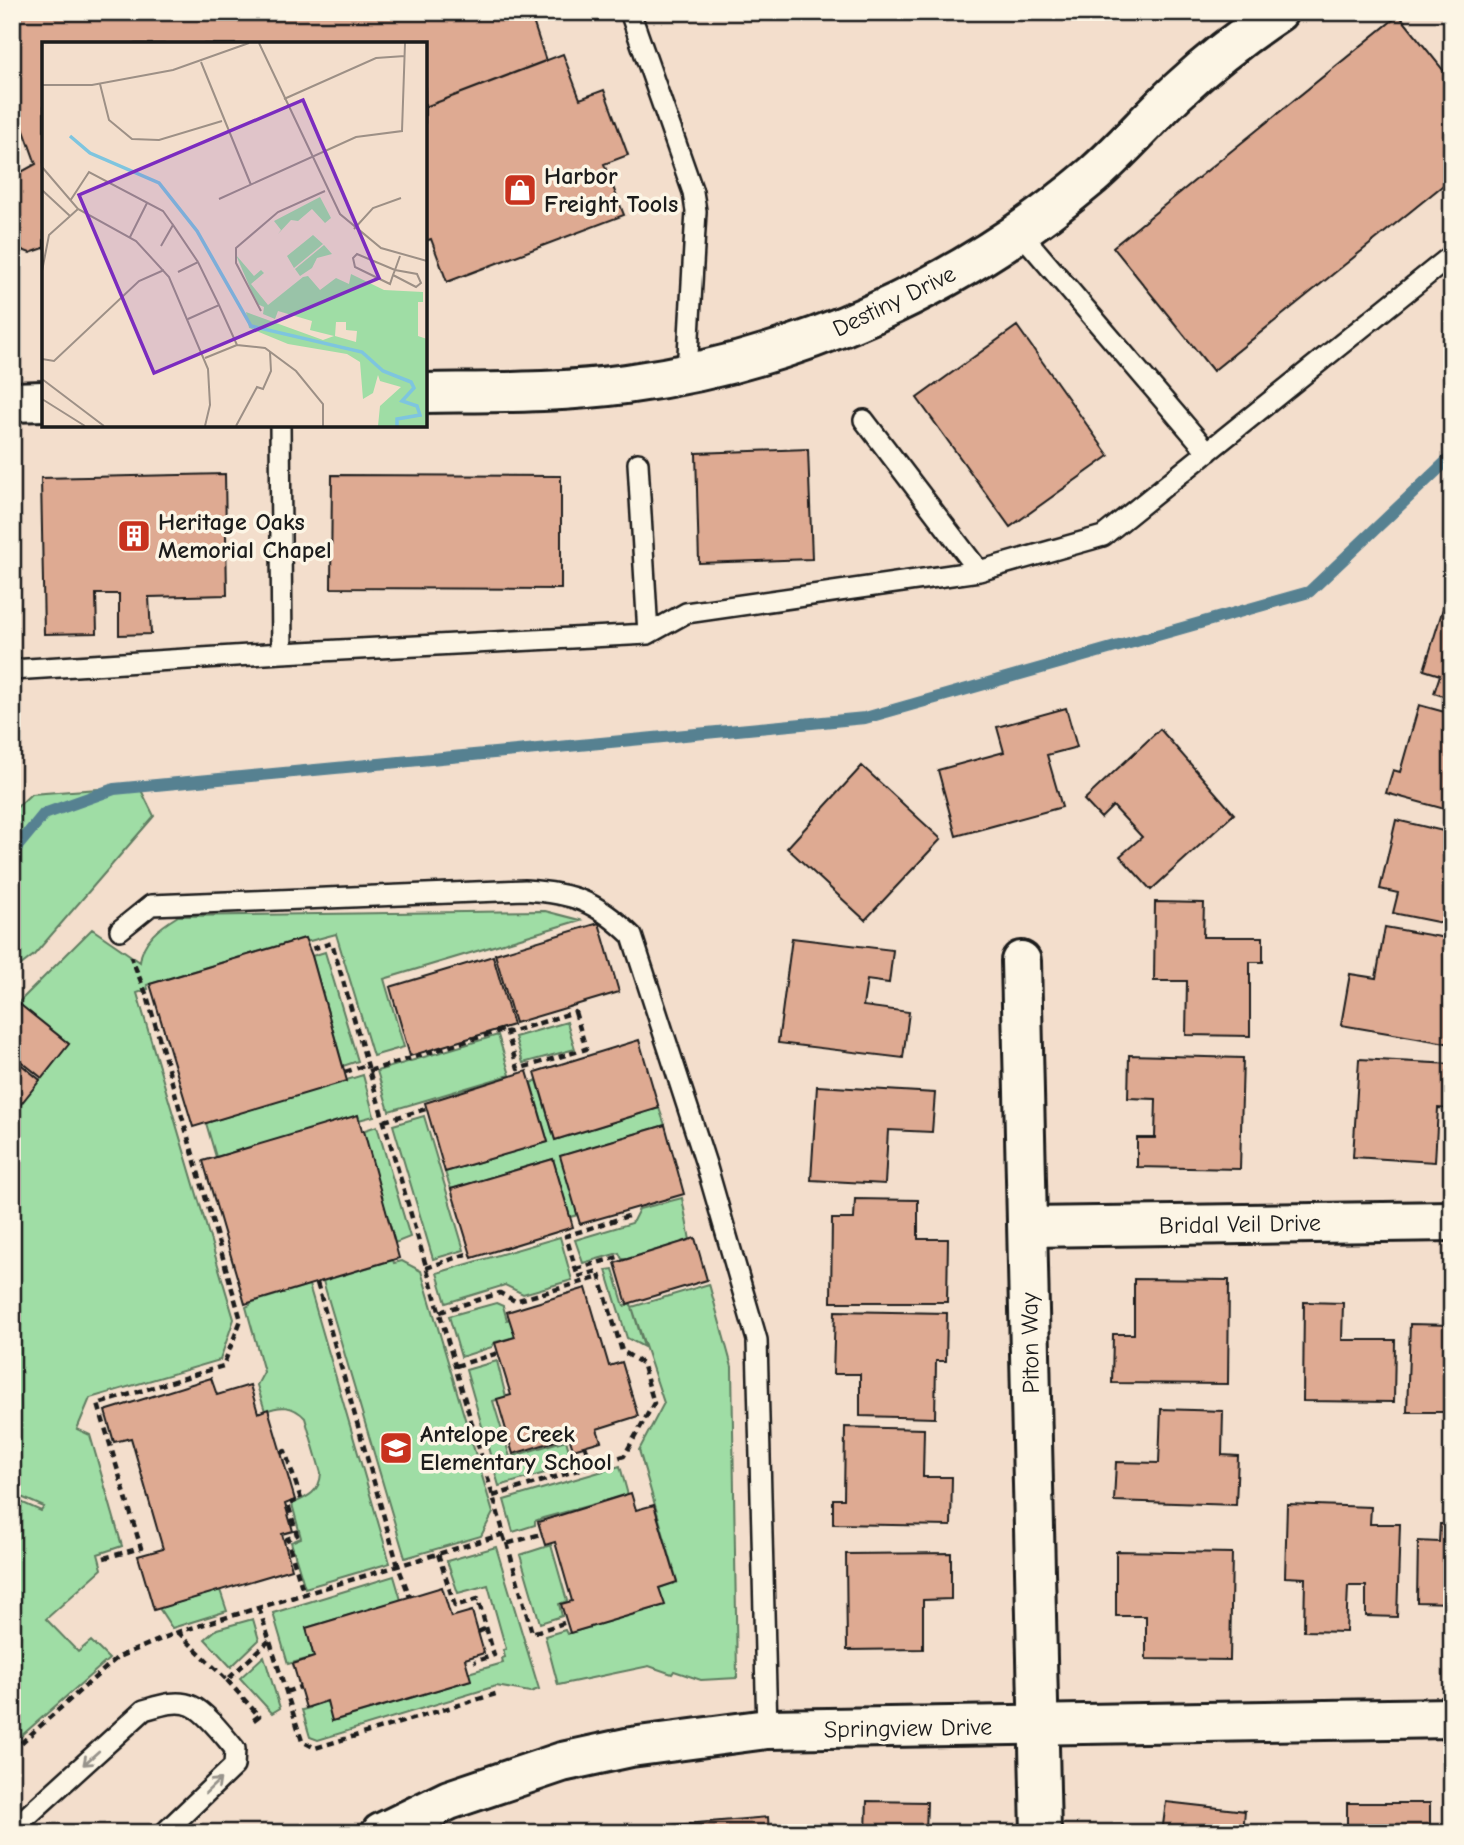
<svg xmlns="http://www.w3.org/2000/svg" width="1464" height="1845" viewBox="0 0 1464 1845" font-family="'Comic Neue',sans-serif">
<style>
.green{fill:#9fdda5;stroke:#5e7c60;stroke-width:2}
.lines{fill:none;stroke-linecap:round;stroke-linejoin:round}
.stream{stroke:#578191;stroke-width:12}
.building{fill:#deaa92;stroke:#1c1c1c;stroke-width:2}
.service-casing{stroke:#1c1c1c;stroke-width:24}
.minor-casing{stroke:#1c1c1c;stroke-width:44}
.tertiary-casing{stroke:#1c1c1c;stroke-width:44}
.path{stroke:#1c1c1c;stroke-width:4.5;stroke-dasharray:7 5;stroke-linecap:butt}
.service{stroke:#fcf5e5;stroke-width:19}
.minor{stroke:#fcf5e5;stroke-width:38}
.tertiary{stroke:#fcf5e5;stroke-width:38}
.oneway{stroke:#97938b}
.labels{text-anchor:middle;stroke-width:7;stroke-linejoin:round;paint-order:stroke}
.poi-label{font-size:24px;font-weight:bold;fill:#1c1c1c;stroke:#fcf5e5;text-anchor:start}
.street-label{font-size:24px;fill:#1c1c1c;stroke:#fcf5e5}
.inset-river{fill:none;stroke:#7ec5df;stroke-width:3.5}
.inset-road{fill:none;stroke:#9d9086;stroke-width:2}
.view{fill:#7b2cbf;fill-opacity:0.15;stroke:#7b2cbf;stroke-width:3.5}
.inset-edge{fill:none;stroke:#1c1c1c;stroke-width:3.5}
</style>
<rect width="100%" height="100%" fill="#f3decc"/>
<filter id="ink" filterUnits="userSpaceOnUse"><feTurbulence type="fractalNoise" baseFrequency=".0143" numOctaves="2"/><feDisplacementMap in="SourceGraphic" scale="14" xChannelSelector="R" yChannelSelector="G"/><feConvolveMatrix kernelMatrix="1 2 1 2 8 2 1 2 1" color-interpolation-filters="sRGB"/></filter>
<g filter="url(#ink)">
<path class="green" d="M 139,786 L 154,816 L 34,955 L 12,972 L 12,812 L 31,794 Z
M 545,911 L 580,920 L 384,979 L 404,1047 L 373,1056 L 336,934 L 306,942 L 304,938 L 150,984 L 147,985 L 148,989 L 137,993 L 234,1319 L 220,1360 L 90,1398 L 77,1429 L 90,1435 L 122,1546 L 98,1554 L 102,1569 L 46,1619 L 78,1652 L 91,1641 L 109,1659 L 12,1744 L 12,1498 L 41,1511 L 44,1507 L 12,1493 L 12,1114 L 69,1044 L 18,1003 L 92,929 L 140,962 C 142,940 160,927 178,916 Z
M 325,952 L 358,1061 L 343,1066 L 312,956 Z
M 567,1022 L 575,1049 L 523,1063 L 515,1037 Z
M 498,1035 L 510,1075 L 389,1111 L 377,1071 Z
M 363,1075 L 374,1116 L 216,1157 L 206,1123 Z
M 537,1080 L 555,1140 L 659,1108 L 665,1125 L 561,1156 L 578,1215 L 570,1217 L 553,1159 L 451,1189 L 445,1172 L 548,1142 L 531,1083 Z
M 424,1116 L 464,1250 L 433,1259 L 393,1125 Z
M 377,1126 L 410,1237 L 395,1243 L 362,1131 Z
M 682,1198 L 690,1240 L 627,1259 L 622,1259 L 619,1253 L 583,1263 L 575,1240 L 632,1223 L 639,1209 Z
M 560,1237 L 572,1280 L 523,1294 L 505,1285 L 446,1303 L 437,1273 Z
M 393,1260 L 394,1263 L 402,1261 L 421,1271 L 493,1513 L 481,1536 L 405,1558 L 323,1281 Z
M 613,1269 L 624,1306 L 631,1304 L 632,1307 L 709,1284 L 732,1367 L 737,1678 L 701,1680 L 674,1671 L 672,1674 L 649,1666 L 558,1685 L 545,1636 L 565,1630 L 567,1634 L 570,1633 L 663,1605 L 659,1588 L 677,1581 L 639,1450 L 664,1403 L 632,1307 L 644,1347 L 627,1338 L 606,1270 Z
M 309,1285 L 390,1563 L 305,1588 L 291,1542 L 301,1538 L 292,1504 C 308,1497 320,1492 321,1473 L 305,1418 C 293,1405 281,1405 265,1411 L 257,1385 L 264,1372 L 246,1307 L 250,1305 L 250,1303 Z
M 496,1303 L 503,1306 L 507,1320 L 510,1319 L 515,1337 L 495,1342 L 492,1347 L 461,1357 L 449,1316 Z
M 497,1361 L 506,1397 L 493,1401 L 510,1457 L 566,1440 L 573,1465 L 499,1486 L 466,1370 Z
M 620,1466 L 628,1495 L 543,1518 L 535,1521 L 535,1525 L 513,1532 L 504,1500 Z
M 551,1545 L 567,1601 L 559,1604 L 562,1616 L 540,1623 L 520,1555 Z
M 496,1547 L 539,1689 L 530,1692 L 496,1686 L 318,1740 L 310,1737 L 302,1710 L 310,1708 L 310,1706 L 327,1701 L 333,1721 L 470,1680 L 468,1673 L 503,1663 L 502,1658 L 505,1657 L 503,1650 L 506,1649 L 488,1585 L 458,1593 L 447,1561 Z
M 394,1576 L 401,1600 L 306,1628 L 314,1657 L 288,1664 L 273,1613 Z
M 220,1590 L 227,1611 L 172,1628 L 159,1608 Z
M 253,1619 L 259,1640 L 231,1667 L 205,1639 L 217,1629 Z
M 264,1656 L 280,1708 L 272,1713 L 240,1678 Z"/>
<g class="lines">
<path class="stream" d="M 12,853 L 44,814 L 114,789 L 865,718 L 1309,592 L 1452,456"/>
</g>
<path class="building" d="M 12,12 L 530,12 L 546,61 L 425,107 L 425,44 L 44,44 L 44,248 L 30,253 L 12,246 L 12,177 L 36,164 L 12,97 Z
M 1399,15 L 1452,81 L 1452,178 L 1213,371 L 1113,247 Z
M 563,54 L 580,99 L 604,90 L 628,155 L 604,164 L 624,215 L 447,282 L 431,239 L 425,241 L 425,107 Z
M 1017,326 L 1109,456 L 1010,527 L 917,398 Z
M 808,449 L 812,559 L 699,563 L 696,453 Z
M 225,474 L 227,595 L 149,597 L 151,634 L 119,635 L 119,594 L 96,594 L 97,633 L 44,634 L 41,478 Z
M 332,475 L 561,476 L 561,589 L 331,588 Z
M 1445,602 L 1452,604 L 1452,699 L 1434,693 L 1440,675 L 1424,670 Z
M 1419,705 L 1452,714 L 1452,811 L 1386,793 L 1393,770 L 1400,772 Z
M 1066,708 L 1077,747 L 1047,755 L 1062,807 L 956,836 L 938,770 L 1004,752 L 997,727 Z
M 1160,729 L 1234,814 L 1151,890 L 1120,856 L 1142,837 L 1113,806 L 1101,818 L 1084,800 Z
M 862,766 L 941,839 L 865,920 L 787,848 Z
M 1396,820 L 1452,833 L 1452,925 L 1393,913 L 1398,893 L 1380,889 Z
M 1155,902 L 1204,903 L 1203,937 L 1263,937 L 1263,962 L 1250,962 L 1250,1036 L 1186,1035 L 1187,981 L 1154,981 Z
M 599,923 L 619,992 L 515,1023 L 495,954 Z
M 1385,927 L 1452,939 L 1452,964 L 1447,992 L 1452,993 L 1452,1044 L 1341,1025 L 1350,974 L 1376,978 Z
M 305,938 L 312,956 L 347,1081 L 193,1127 L 150,984 Z
M 792,938 L 893,950 L 889,983 L 867,980 L 863,1006 L 909,1012 L 903,1058 L 778,1043 Z
M 493,956 L 513,1025 L 410,1056 L 390,987 Z
M 12,998 L 69,1044 L 42,1078 L 12,1054 Z
M 639,1040 L 659,1108 L 555,1140 L 535,1072 Z
M 1129,1055 L 1243,1058 L 1240,1169 L 1137,1167 L 1137,1138 L 1155,1138 L 1156,1099 L 1128,1098 Z
M 12,1057 L 40,1080 L 13,1114 L 12,1113 Z
M 1359,1059 L 1452,1064 L 1452,1109 L 1438,1108 L 1435,1162 L 1353,1157 Z
M 527,1071 L 548,1142 L 445,1172 L 425,1103 Z
M 817,1086 L 935,1093 L 932,1132 L 888,1130 L 885,1184 L 811,1180 Z
M 358,1115 L 362,1131 L 364,1131 L 399,1258 L 245,1304 L 203,1161 Z
M 665,1125 L 684,1194 L 580,1224 L 560,1156 Z
M 553,1159 L 573,1227 L 472,1258 L 451,1189 Z
M 855,1199 L 918,1200 L 918,1239 L 948,1239 L 947,1302 L 831,1302 L 832,1219 L 854,1219 Z
M 695,1238 L 707,1280 L 627,1304 L 615,1263 Z
M 1134,1279 L 1229,1280 L 1228,1384 L 1112,1383 L 1113,1334 L 1134,1334 Z
M 586,1288 L 609,1366 L 622,1362 L 638,1416 L 597,1429 L 601,1441 L 573,1449 L 569,1437 L 513,1454 L 497,1399 L 511,1395 L 495,1343 L 515,1337 L 507,1312 Z
M 1304,1302 L 1343,1303 L 1342,1340 L 1395,1340 L 1394,1402 L 1303,1401 Z
M 835,1311 L 947,1313 L 946,1361 L 936,1361 L 935,1418 L 860,1416 L 860,1374 L 833,1374 Z
M 1410,1324 L 1452,1325 L 1452,1398 L 1447,1398 L 1446,1412 L 1407,1412 Z
M 211,1378 L 217,1395 L 250,1385 L 258,1413 L 268,1409 L 295,1500 L 285,1504 L 293,1531 L 282,1534 L 292,1569 L 154,1610 L 138,1556 L 163,1549 L 131,1438 L 114,1442 L 105,1411 Z
M 1161,1409 L 1223,1411 L 1222,1455 L 1238,1456 L 1236,1505 L 1114,1501 L 1116,1462 L 1159,1463 Z
M 845,1427 L 924,1429 L 923,1477 L 952,1477 L 951,1526 L 833,1524 L 833,1499 L 844,1499 Z
M 631,1493 L 636,1510 L 654,1505 L 677,1582 L 659,1588 L 665,1605 L 570,1633 L 561,1604 L 572,1601 L 555,1542 L 545,1545 L 538,1522 Z
M 1287,1504 L 1371,1507 L 1370,1524 L 1400,1524 L 1397,1617 L 1366,1616 L 1366,1586 L 1348,1586 L 1346,1632 L 1304,1631 L 1305,1578 L 1285,1577 Z
M 1440,1524 L 1452,1524 L 1452,1603 L 1417,1602 L 1418,1541 L 1439,1542 Z
M 1116,1551 L 1232,1553 L 1230,1660 L 1146,1659 L 1146,1616 L 1116,1616 Z
M 951,1553 L 951,1599 L 923,1600 L 923,1649 L 847,1650 L 846,1554 Z
M 442,1587 L 451,1617 L 472,1611 L 484,1653 L 465,1659 L 471,1680 L 332,1721 L 327,1701 L 306,1708 L 293,1664 L 314,1657 L 306,1628 Z
M 867,1801 L 927,1802 L 926,1833 L 866,1833 Z
M 1166,1802 L 1245,1811 L 1243,1833 L 1162,1833 Z
M 1347,1803 L 1430,1803 L 1430,1833 L 1347,1833 Z
M 768,1817 L 769,1833 L 675,1833 L 674,1825 Z"/>
<g class="lines">
<defs>
<path id="service" d="M 630,12 L 693,192 L 696,211 L 687,373
M 1019,231 L 1208,452
M 979,571 L 1103,536 L 1452,255
M 648,634 L 686,613 L 979,571 L 864,420
M 282,653 L 648,634 L 638,463
M 12,670 L 282,653 L 280,425
M 120,930 L 151,905 L 525,890 C 574,893 597,902 632,936 L 706,1164 L 757,1340 L 767,1729
M 12,1830 L 144,1710 C 158,1706 177,1699 192,1706 C 206,1712 225,1737 235,1749 L 234,1766 L 164,1833"/>
<path id="minor" d="M 1021,961 L 1041,1833
M 1028,1227 L 1452,1221"/>
<path id="tertiary" d="M 425,393 C 492,392 560,393 626,384 C 797,361 960,288 1092,176 C 1122,150 1149,118 1178,91 C 1209,62 1242,36 1278,12
M 12,402 L 44,401
M 381,1833 L 449,1800 L 562,1762 L 631,1747 L 767,1729 L 1452,1718"/>
</defs>
<use href="#service" class="service-casing"/>
<use href="#minor" class="minor-casing"/>
<use href="#tertiary" class="tertiary-casing"/>
<path class="path" d="M 575,1012 L 586,1049 L 518,1069 L 507,1033 Z
M 369,1071 L 506,1029 L 507,1033
M 345,1072 L 367,1065
M 384,1121 L 426,1109
M 426,1268 L 470,1253
M 576,1269 L 618,1257 L 619,1262
M 317,1283 L 398,1566 L 410,1597
M 440,1312 L 500,1293 L 515,1301 L 600,1277
M 456,1366 L 498,1353
M 585,1446 L 592,1466
M 281,1453 L 285,1451 L 301,1499 L 288,1504 L 297,1535 L 287,1539 L 304,1594
M 493,1496 L 624,1456 L 654,1403 L 642,1363 L 622,1351 L 598,1271 L 578,1277 L 566,1236 L 631,1215
M 503,1535 L 506,1544 L 541,1534
M 507,1543 L 532,1633 L 567,1622
M 438,1554 L 455,1606 L 478,1599 L 494,1655 L 474,1662
M 104,1558 L 141,1548 L 98,1404 L 223,1366 L 241,1320 L 147,996 L 131,957
M 259,1608 L 302,1741 L 315,1748 L 499,1693
M 178,1632 L 227,1680 L 269,1641
M 478,1632 L 487,1628
M 227,1680 L 259,1716 L 251,1722
M 286,1692 L 300,1687
M 12,1751 L 118,1657 L 178,1632 L 504,1534 L 332,943 L 308,950"/>
<use href="#service" class="service"/>
<use href="#minor" class="minor"/>
<use href="#tertiary" class="tertiary"/>
</g>
<defs><path id="oneway-shaft" d="M-6 0H5M1.5-3L5.5 0L1.5 3" fill="none" stroke-width="1.6" stroke-linecap="round" stroke-linejoin="round" transform="scale(1.75)"/></defs>
<g class="oneway">
<use href="#oneway-shaft" transform="translate(91 1758) rotate(138)"/>
<use href="#oneway-shaft" transform="translate(213 1786) rotate(-44)"/>
</g>
</g>
<defs>
<symbol id="shop-square" viewBox="-11 -11 22 22"><rect x="-9" y="-9" width="18" height="18" rx="4" fill="#c8321e" stroke="#fcf5e5"/><path d="M-5-2.5h2.3a2.7 3.5 0 0 1 5.4 0H5L5.5 6h-11ZM-1.5-2.5h3a1.5 2.3 0 0 0-3 0Z" fill="#fff"/></symbol>
<symbol id="building-square" viewBox="-11 -11 22 22"><rect x="-9" y="-9" width="18" height="18" rx="4" fill="#c8321e" stroke="#fcf5e5"/><path d="M-4-6H4V6H1V3H-1V6H-4ZM-2.5-4.3h1.7v1.8h-1.7ZM.8-4.3h1.7v1.8H.8ZM-2.5-1h1.7V.8h-1.7ZM.8-1h1.7V.8H.8Z" fill="#fff"/></symbol>
<symbol id="school-square" viewBox="-11 -11 22 22"><rect x="-9" y="-9" width="18" height="18" rx="4" fill="#c8321e" stroke="#fcf5e5"/><path d="M0-5L7-2L0 1L-7-2ZM-4 1L0 2.5L4 1V4Q0 6-4 4Z" fill="#fff"/></symbol>
</defs>
<g fill-rule="evenodd">
<use href="#shop-square" x="501" y="171" width="38" height="38"/>
<use href="#building-square" x="115" y="517" width="38" height="38"/>
<use href="#school-square" x="377" y="1429" width="38" height="38"/>
</g>
<g class="labels">
<g class="poi-label">
<text x="544" y="184">Harbor<tspan x="544" dy="28">Freight Tools</tspan></text>
<text x="158" y="530">Heritage Oaks<tspan x="158" dy="28">Memorial Chapel</tspan></text>
<text x="420" y="1442">Antelope Creek<tspan x="420" dy="28">Elementary School</tspan></text>
</g>
<g class="street-label">
<text transform="translate(894 301) rotate(-26)" y="8">Destiny Drive</text>
<text transform="translate(1240 1224) rotate(-1)" y="8">Bridal Veil Drive</text>
<text transform="translate(1030 1343) rotate(-91)" y="8">Piton Way</text>
<text transform="translate(908 1728) rotate(-1)" y="8">Springview Drive</text>
</g>
</g>
<g transform="translate(42 42)">
<rect width="385" height="385" fill="#f3decc"/>
<path d="M 278,155 L 289,176 L 283,181 L 270,167 L 256,179 L 249,178 L 236,192 L 239,188 L 232,179 ZM 271,193 L 281,202 L 252,226 L 245,214 ZM 282,203 L 290,212 L 275,216 L 270,226 L 258,234 L 253,227 ZM 194,213 L 212,234 L 219,228 L 222,231 L 209,242 L 226,263 L 261,235 L 266,234 L 278,248 L 294,236 L 307,242 L 309,232 L 342,248 L 381,250 L 381,260 L 376,260 L 376,294 L 385,297 L 385,384 L 336,384 L 338,364 L 359,345 L 338,339 L 336,333 L 331,351 L 321,357 L 318,320 L 305,312 L 246,302 L 207,286 L 204,270 L 281,298 L 292,294 L 268,288 L 270,279 L 236,269 L 233,277 L 221,272 L 222,265 L 215,262 ZM 294,280 L 304,280 L 304,288 L 315,289 L 314,300 L 293,294 Z" fill="#9fdda5" fill-rule="evenodd"/>
<path class="inset-river" d="M 28,94 L 48,111 L 117,141 L 155,189 L 209,284 L 320,310 L 341,329 L 369,340 L 372,346 L 360,359 L 375,364 L 378,373 L 355,377 L 355,384"/>
<path class="inset-road" d="M 217,1 L 298,172 L 339,206 L 385,219M 159,20 L 209,143M 58,42 L 67,78 L 90,97 L 117,98 L 180,79M 0,43 L 50,43 L 131,28 L 207,1M 242,57 L 334,16 L 363,14M 0,125 L 36,167 L 94,199 L 127,235 L 166,327 L 168,363 L 163,384M 0,148 L 28,174M 177,157 L 314,95 L 360,89 L 363,1M 28,159 L 47,130 L 121,169 L 131,183M 312,187 L 331,166 L 359,156M 88,195 L 105,161M 119,204 L 131,183 L 156,220M 0,229 L 7,193 L 36,167M 136,230 L 156,220 L 177,263M 351,233 L 374,245 L 379,241 L 375,232 L 353,228 L 315,212 L 311,216 L 313,225 L 348,242 L 351,233 L 353,228 L 358,214M 219,269 L 194,221 L 194,206 L 236,170 L 283,149M 146,277 L 177,263 L 195,303 L 223,306 L 254,329 L 281,362 L 281,384M 163,316 L 195,303M 0,317 L 12,319 L 97,239 L 122,228M 0,337 L 62,384M 0,357 L 43,384M 194,384 L 215,345 L 221,347 L 229,329 L 228,310"/>
<path class="view" d="M 261,58 L 337,236 L 112,331 L 37,153 Z"/>
<rect width="385" height="385" class="inset-edge"/>
</g>
<rect width="1464" height="1845" fill="none" stroke="#fcf5e5" stroke-width="42"/>
<rect x="21" y="21" width="1422" height="1803" fill="none" stroke="#1c1c1c" stroke-width="2.5" filter="url(#ink)"/>
</svg>
